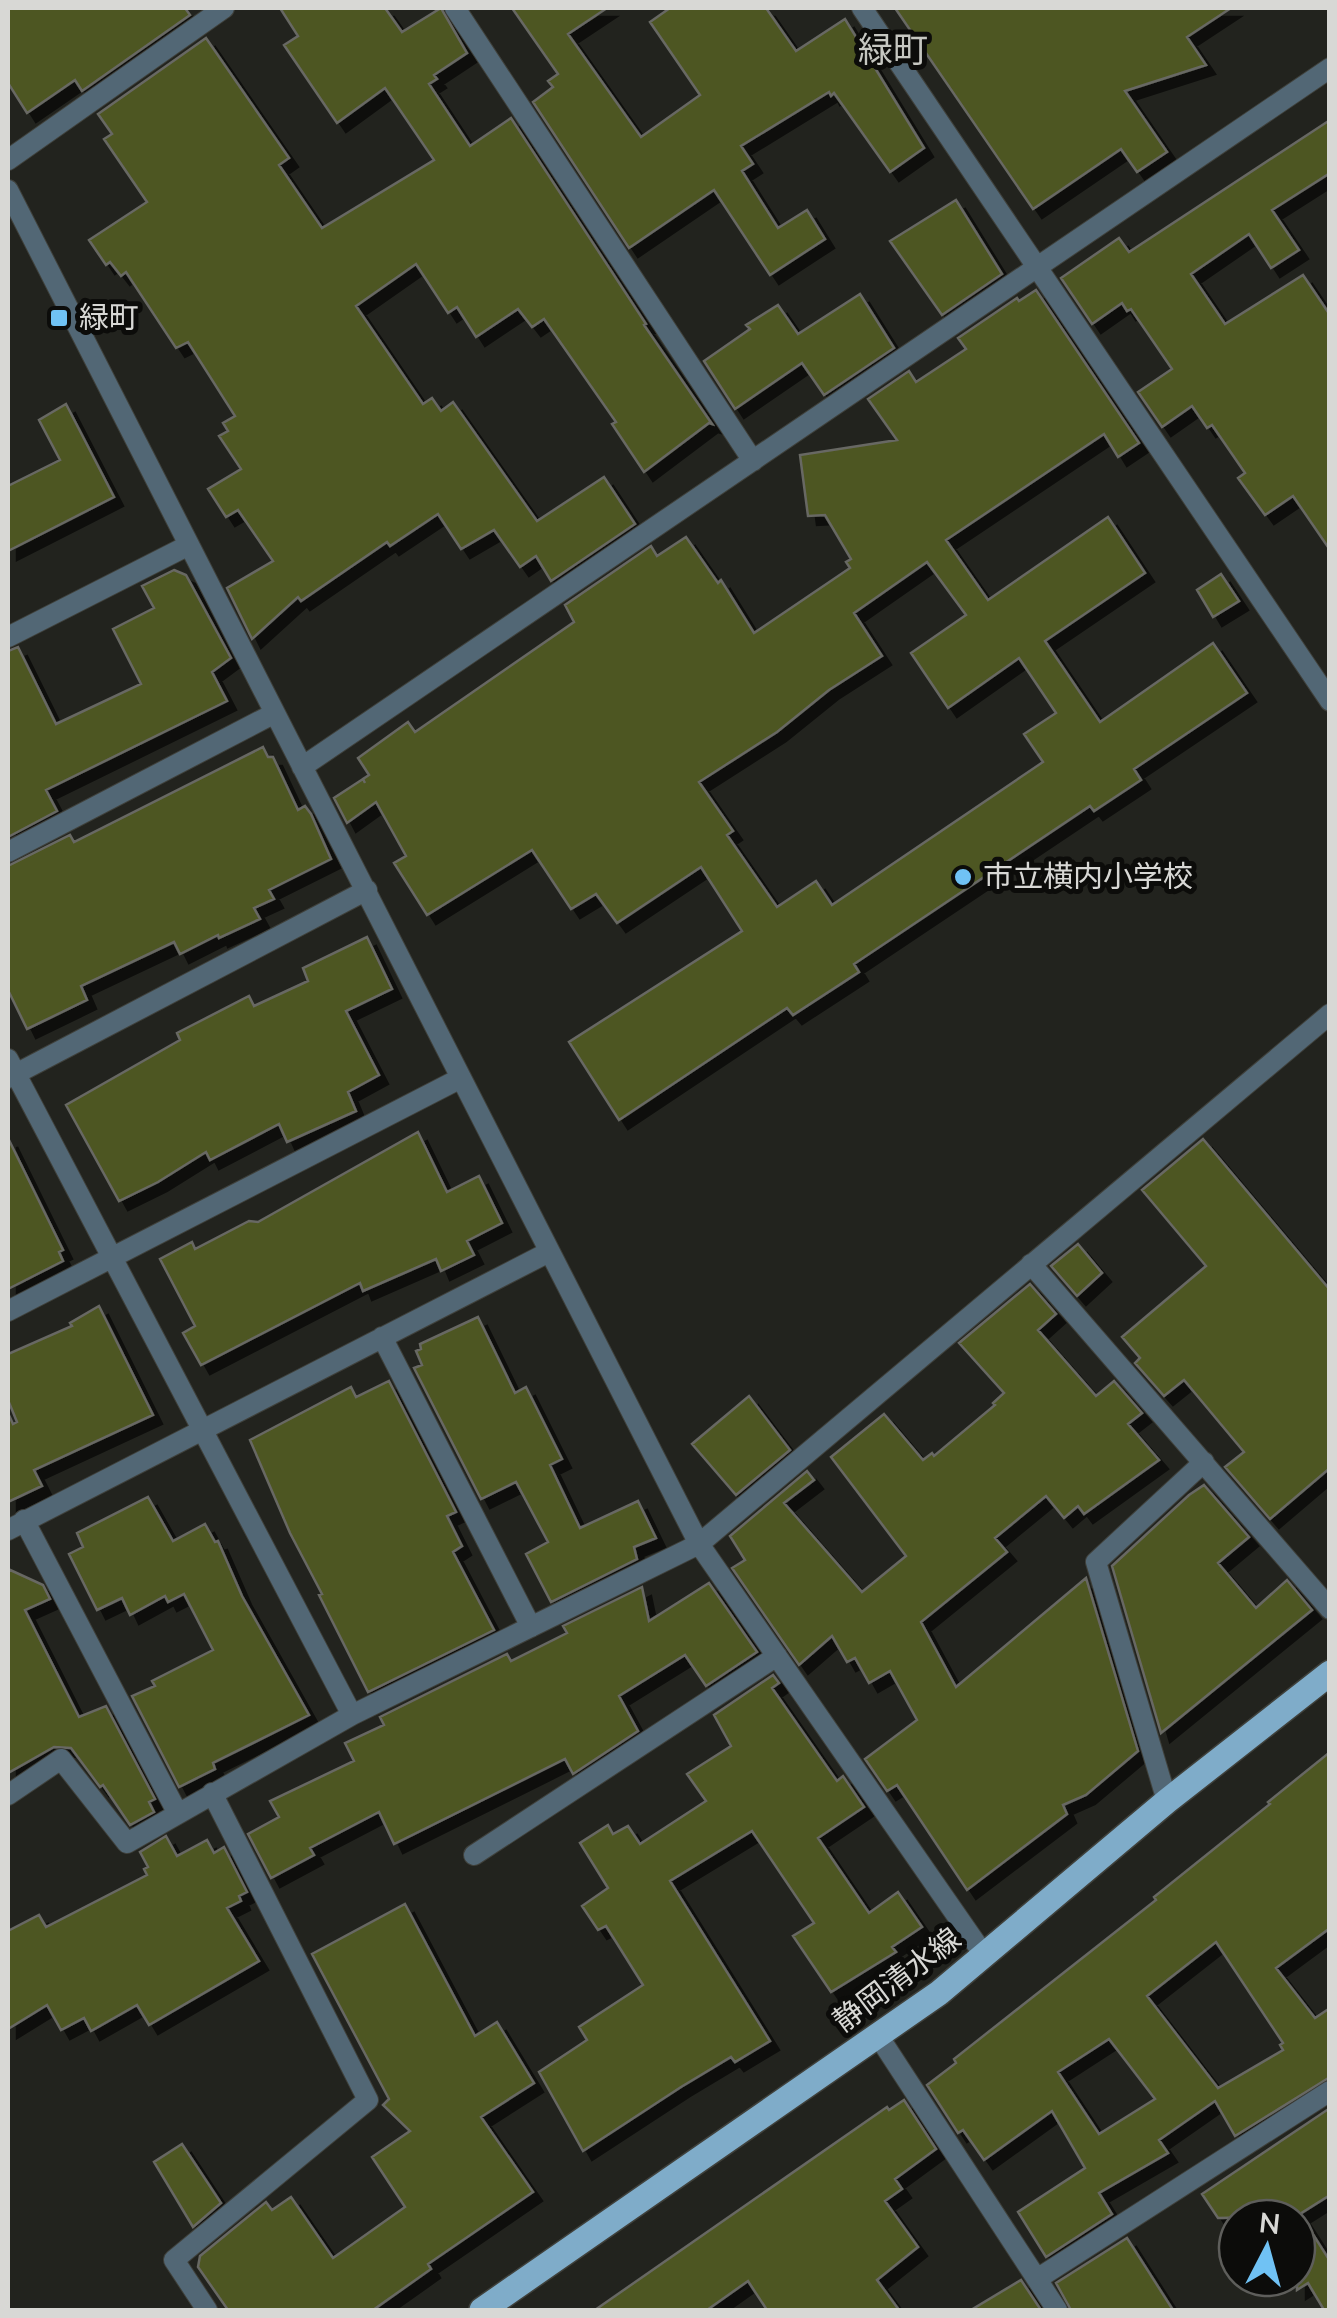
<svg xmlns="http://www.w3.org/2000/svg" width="1337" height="2318" viewBox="0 0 1337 2318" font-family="'Nunito Sans','Noto Sans JP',sans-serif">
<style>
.building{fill:#4e5620;stroke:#676863;stroke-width:2.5;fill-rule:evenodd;filter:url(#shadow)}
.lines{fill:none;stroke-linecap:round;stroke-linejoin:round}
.street-casing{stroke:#3f403b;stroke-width:22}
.primary-casing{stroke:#3f403b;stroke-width:28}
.street{stroke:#526775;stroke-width:20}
.primary{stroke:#7facc9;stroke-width:25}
.poi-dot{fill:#70c2f4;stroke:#0c0c0a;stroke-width:4}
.labels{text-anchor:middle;stroke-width:10;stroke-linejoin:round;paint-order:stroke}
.poi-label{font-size:30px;fill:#d8d8d5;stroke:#0c0c0a;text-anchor:start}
.street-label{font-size:30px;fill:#d8d8d5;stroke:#0c0c0a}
.quarter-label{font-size:35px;fill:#c6c7c1;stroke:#0c0c0a}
</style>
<defs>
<filter id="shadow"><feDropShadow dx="9" dy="9" stdDeviation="0" flood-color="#0009"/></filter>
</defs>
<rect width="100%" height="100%" fill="#22231e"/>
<path class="building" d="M 8,8 L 185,8 L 190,15 L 82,91 L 75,80 L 27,113 L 8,83 Z
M 280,8 L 385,8 L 402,32 L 441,8 L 467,53 L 434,75 L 437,79 L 429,84 L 470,146 L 511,118 L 646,324 L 644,325 L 712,424 L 709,423 L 644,472 L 612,424 L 616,422 L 544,319 L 532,327 L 518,309 L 476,337 L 457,307 L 448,313 L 416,264 L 356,306 L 423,404 L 432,398 L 441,411 L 453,402 L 537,521 L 604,477 L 635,524 L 551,581 L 536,556 L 520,567 L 494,530 L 461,549 L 438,514 L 390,546 L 387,542 L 301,601 L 298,597 L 252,639 L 227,588 L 273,561 L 238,510 L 226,517 L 208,489 L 241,469 L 219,436 L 228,431 L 223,423 L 235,416 L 188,342 L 176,348 L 126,272 L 121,276 L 110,262 L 106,265 L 89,240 L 147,202 L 104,139 L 112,134 L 98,114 L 206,38 L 289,158 L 279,165 L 322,228 L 434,160 L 385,88 L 337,123 L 284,45 L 298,36 Z
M 512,8 L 607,8 L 568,34 L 641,137 L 700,95 L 650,22 L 670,8 L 766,8 L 796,51 L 845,19 L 924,148 L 890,172 L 834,93 L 831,96 L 829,92 L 741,146 L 753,164 L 742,171 L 778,228 L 807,210 L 825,239 L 770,275 L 714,190 L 629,248 L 533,102 L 553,87 L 548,81 L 558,74 Z
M 895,8 L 1231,8 L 1187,37 L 1206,65 L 1125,91 L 1167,152 L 1137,172 L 1121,149 L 1033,209 Z
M 1330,120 L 1330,173 L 1272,210 L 1299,250 L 1271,268 L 1249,234 L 1191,274 L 1225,324 L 1303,275 L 1330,315 L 1330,550 L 1293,496 L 1265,515 L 1238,478 L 1245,473 L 1212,425 L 1207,428 L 1192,406 L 1162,427 L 1138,392 L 1172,369 L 1131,309 L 1127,311 L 1122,303 L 1092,324 L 1061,278 L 1119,238 L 1129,252 Z
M 956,200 L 1002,274 L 942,315 L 890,241 Z
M 1036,290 L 1139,443 L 1118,457 L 1104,434 L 946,540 L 988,600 L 1108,517 L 1145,573 L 1045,641 L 1100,722 L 1213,643 L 1247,693 L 1134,769 L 1141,780 L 1094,811 L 1090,806 L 854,964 L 859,972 L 793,1015 L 787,1008 L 619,1120 L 569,1042 L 742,931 L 701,867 L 617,923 L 596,894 L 571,909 L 532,850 L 427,915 L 394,863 L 406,856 L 376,802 L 347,823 L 334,798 L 363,779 L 365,783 L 363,779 L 369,775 L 358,758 L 408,722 L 415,732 L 574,622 L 565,605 L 651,546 L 657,556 L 686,537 L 718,583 L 721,580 L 754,633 L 850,568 L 846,562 L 851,559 L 825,515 L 808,516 L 800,455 L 897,440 L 868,399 L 909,371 L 916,382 L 966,349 L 958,338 L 1017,298 L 1019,301 ZM 927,562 L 966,615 L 911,653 L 948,708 L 1019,658 L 1056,713 L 1024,734 L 1043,762 L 832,905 L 816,881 L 777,907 L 727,835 L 733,831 L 699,782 L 777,732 L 829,690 L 882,656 L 854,613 Z
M 860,294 L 894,348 L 824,395 L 802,363 L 735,409 L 704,361 L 750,329 L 746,325 L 778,305 L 798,334 Z
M 66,404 L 114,497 L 8,551 L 8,486 L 60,460 L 39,420 Z
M 174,570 L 186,575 L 231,658 L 212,672 L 227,701 L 46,790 L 57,811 L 8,837 L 8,651 L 18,647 L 56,724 L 141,684 L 113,629 L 154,608 L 142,586 Z
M 1221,574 L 1239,601 L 1213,617 L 1197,590 Z
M 263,747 L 268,757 L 273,757 L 298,810 L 305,806 L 311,814 L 331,859 L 269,890 L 274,899 L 254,908 L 260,919 L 219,938 L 218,935 L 180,954 L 174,942 L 81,986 L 87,1000 L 27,1029 L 8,990 L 8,866 L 70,835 L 74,842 Z
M 367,937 L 392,989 L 346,1011 L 379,1075 L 348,1092 L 356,1111 L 287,1142 L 279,1124 L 210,1160 L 206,1152 L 158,1182 L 119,1201 L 66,1105 L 180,1040 L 177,1033 L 249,996 L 254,1006 L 308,981 L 303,968 Z
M 418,1132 L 447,1192 L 479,1176 L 502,1223 L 467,1241 L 474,1255 L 441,1271 L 436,1259 L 363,1291 L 360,1283 L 201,1365 L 183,1333 L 195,1326 L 160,1259 L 192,1242 L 195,1249 L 249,1221 L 258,1222 Z
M 8,1138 L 63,1250 L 59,1252 L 63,1261 L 8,1289 Z
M 1203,1139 L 1330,1290 L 1330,1468 L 1270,1519 L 1225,1467 L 1244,1452 L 1184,1380 L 1164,1396 L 1135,1363 L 1140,1358 L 1122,1337 L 1206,1266 L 1142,1190 Z
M 1078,1244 L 1102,1273 L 1077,1296 L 1051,1266 Z
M 1030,1284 L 1056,1314 L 1038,1330 L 1096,1396 L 1114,1381 L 1142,1413 L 1128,1424 L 1159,1460 L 1084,1514 L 1078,1506 L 1064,1518 L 1046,1496 L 995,1538 L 1007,1552 L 921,1622 L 956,1687 L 1086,1578 L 1138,1751 L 1086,1795 L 1063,1805 L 1067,1814 L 967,1890 L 897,1785 L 887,1791 L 865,1759 L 917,1720 L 890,1671 L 869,1683 L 855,1658 L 847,1662 L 832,1636 L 799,1665 L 732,1568 L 745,1560 L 730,1536 L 807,1471 L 814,1480 L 784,1503 L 862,1592 L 906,1556 L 831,1457 L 884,1414 L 923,1460 L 932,1453 L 934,1456 L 995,1405 L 993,1403 L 1004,1393 L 959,1343 Z
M 99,1306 L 153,1415 L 34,1470 L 42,1486 L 8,1502 L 8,1413 L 13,1424 L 17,1422 L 8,1400 L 8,1354 L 72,1326 L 70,1323 Z
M 478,1317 L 515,1393 L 526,1387 L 562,1459 L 550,1465 L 580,1528 L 638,1501 L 656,1538 L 634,1547 L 637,1559 L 551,1602 L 526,1554 L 548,1542 L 516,1482 L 481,1499 L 414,1368 L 422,1365 L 416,1351 L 421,1349 L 420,1344 Z
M 389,1381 L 456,1512 L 447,1516 L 462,1546 L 453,1552 L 494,1630 L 368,1692 L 319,1595 L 322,1594 L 290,1533 L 250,1440 L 351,1387 L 356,1397 Z
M 749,1396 L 790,1450 L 736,1495 L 692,1444 Z
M 1204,1485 L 1249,1537 L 1218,1563 L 1256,1608 L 1287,1580 L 1312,1610 L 1161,1733 L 1112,1566 L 1189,1495 Z
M 148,1497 L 173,1541 L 205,1524 L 215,1542 L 218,1541 L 242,1596 L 309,1715 L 213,1763 L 215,1769 L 179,1787 L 132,1696 L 155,1686 L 152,1681 L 213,1650 L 184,1594 L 168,1602 L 165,1596 L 130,1615 L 122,1598 L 97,1610 L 69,1554 L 83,1547 L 77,1533 Z
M 8,1569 L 43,1585 L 50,1599 L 25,1610 L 79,1717 L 106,1706 L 155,1799 L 149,1802 L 154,1812 L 130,1825 L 103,1785 L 100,1787 L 71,1748 L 54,1747 L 8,1773 Z
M 709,1583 L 757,1652 L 706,1686 L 685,1655 L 619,1696 L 638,1731 L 573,1774 L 565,1759 L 394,1844 L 379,1812 L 310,1848 L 314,1855 L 271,1878 L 248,1834 L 279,1817 L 270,1801 L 354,1761 L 345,1743 L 384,1725 L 380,1717 L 507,1654 L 511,1661 L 567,1633 L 563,1626 L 642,1587 L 649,1621 Z
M 773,1675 L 779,1683 L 772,1688 L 837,1781 L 843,1776 L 864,1807 L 818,1838 L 869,1913 L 898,1892 L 922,1927 L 892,1947 L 896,1952 L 831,1992 L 793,1936 L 814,1923 L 752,1831 L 670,1881 L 770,2041 L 735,2062 L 731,2057 L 681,2087 L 583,2151 L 539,2072 L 587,2040 L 579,2027 L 643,1985 L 606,1926 L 598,1930 L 582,1906 L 608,1888 L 580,1843 L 608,1825 L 613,1834 L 628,1826 L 640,1844 L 706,1801 L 687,1774 L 731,1746 L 714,1715 Z
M 1330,1752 L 1330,1928 L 1276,1968 L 1315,2018 L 1330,2008 L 1330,2077 L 1235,2136 L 1215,2101 L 1159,2140 L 1168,2153 L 1099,2193 L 1112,2214 L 1046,2257 L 1018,2212 L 1085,2168 L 1052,2111 L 984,2160 L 963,2130 L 958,2133 L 927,2085 L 956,2063 L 954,2059 L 1156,1900 L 1154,1897 L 1270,1804 L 1268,1802 ZM 1216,1942 L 1283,2043 L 1280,2045 L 1283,2050 L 1218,2088 L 1147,1996 ZM 1109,2039 L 1155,2099 L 1099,2134 L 1058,2072 Z
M 166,1836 L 177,1856 L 207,1840 L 214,1853 L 224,1847 L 247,1892 L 239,1896 L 241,1901 L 227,1908 L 259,1961 L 149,2025 L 137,2005 L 91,2031 L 84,2018 L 61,2030 L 47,2005 L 8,2029 L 8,1931 L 39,1915 L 46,1927 L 147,1875 L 144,1869 L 148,1867 L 140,1852 Z
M 405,1904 L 475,2036 L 497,2022 L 534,2083 L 481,2117 L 533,2192 L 428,2264 L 431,2269 L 373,2310 L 228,2310 L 198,2267 L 200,2256 L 266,2202 L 272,2210 L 291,2197 L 333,2258 L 405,2207 L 372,2157 L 410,2131 L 383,2105 L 389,2099 L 312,1954 Z
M 904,2100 L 936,2149 L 895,2179 L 902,2189 L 885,2201 L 918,2247 L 877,2280 L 899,2310 L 767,2310 L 748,2281 L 707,2310 L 595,2310 L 887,2107 L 889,2110 Z
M 1330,2108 L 1330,2195 L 1300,2214 L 1330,2261 L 1330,2310 L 1324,2310 L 1308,2283 L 1297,2290 L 1297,2216 L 1218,2218 L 1202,2194 Z
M 182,2144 L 221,2203 L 193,2227 L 154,2162 Z
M 1127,2238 L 1173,2310 L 1071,2310 L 1056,2283 Z
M 1021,2280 L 1041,2310 L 971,2310 Z"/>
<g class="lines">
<defs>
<path id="street" d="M 455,8 L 753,461
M 862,8 L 1330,701
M 8,160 L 224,8
M 8,190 L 699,1544 L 984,1955
M 8,637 L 189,545
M 302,767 L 1330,68
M 8,852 L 275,713
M 8,1059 L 352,1715
M 8,1078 L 367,890
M 1031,1264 L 1330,1609
M 8,1311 L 461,1078
M 382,1337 L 531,1627
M 24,1520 L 177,1812
M 8,1530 L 549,1252
M 8,1795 L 61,1759 L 127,1843 L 352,1715 L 699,1544 L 1330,1014
M 1167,1801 L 1096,1562 L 1204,1462
M 474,1855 L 777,1656
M 879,2037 L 1057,2310
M 1037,2279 L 1330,2091
M 207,2310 L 174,2260 L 368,2100 L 212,1793"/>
<path id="primary" d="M 482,2310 L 939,1993 L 1167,1801 L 1330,1673"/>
</defs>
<use href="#street" class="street-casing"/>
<use href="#primary" class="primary-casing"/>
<use href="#street" class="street"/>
<use href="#primary" class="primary"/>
</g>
<g class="poi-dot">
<rect x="49" y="308" width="20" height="20" rx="5"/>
<circle cx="963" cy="877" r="10"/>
</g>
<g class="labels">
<g class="poi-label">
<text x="79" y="328">緑町</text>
<text x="983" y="887">市立横内小学校</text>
</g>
<g class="street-label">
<text transform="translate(897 1980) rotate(-37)" y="10">静岡清水線</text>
</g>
<g class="quarter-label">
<text x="893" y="62">緑町</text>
</g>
</g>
<rect width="1337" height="2318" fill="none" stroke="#d8d8d5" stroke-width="20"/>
<g transform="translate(1267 2248) rotate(6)"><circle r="48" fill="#0c0c0a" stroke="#5e5e5b" stroke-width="2.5"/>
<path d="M0-8L18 38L0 25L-18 38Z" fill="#70c2f4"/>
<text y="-15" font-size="28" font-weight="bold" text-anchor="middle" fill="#d8d8d5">N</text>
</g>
</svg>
